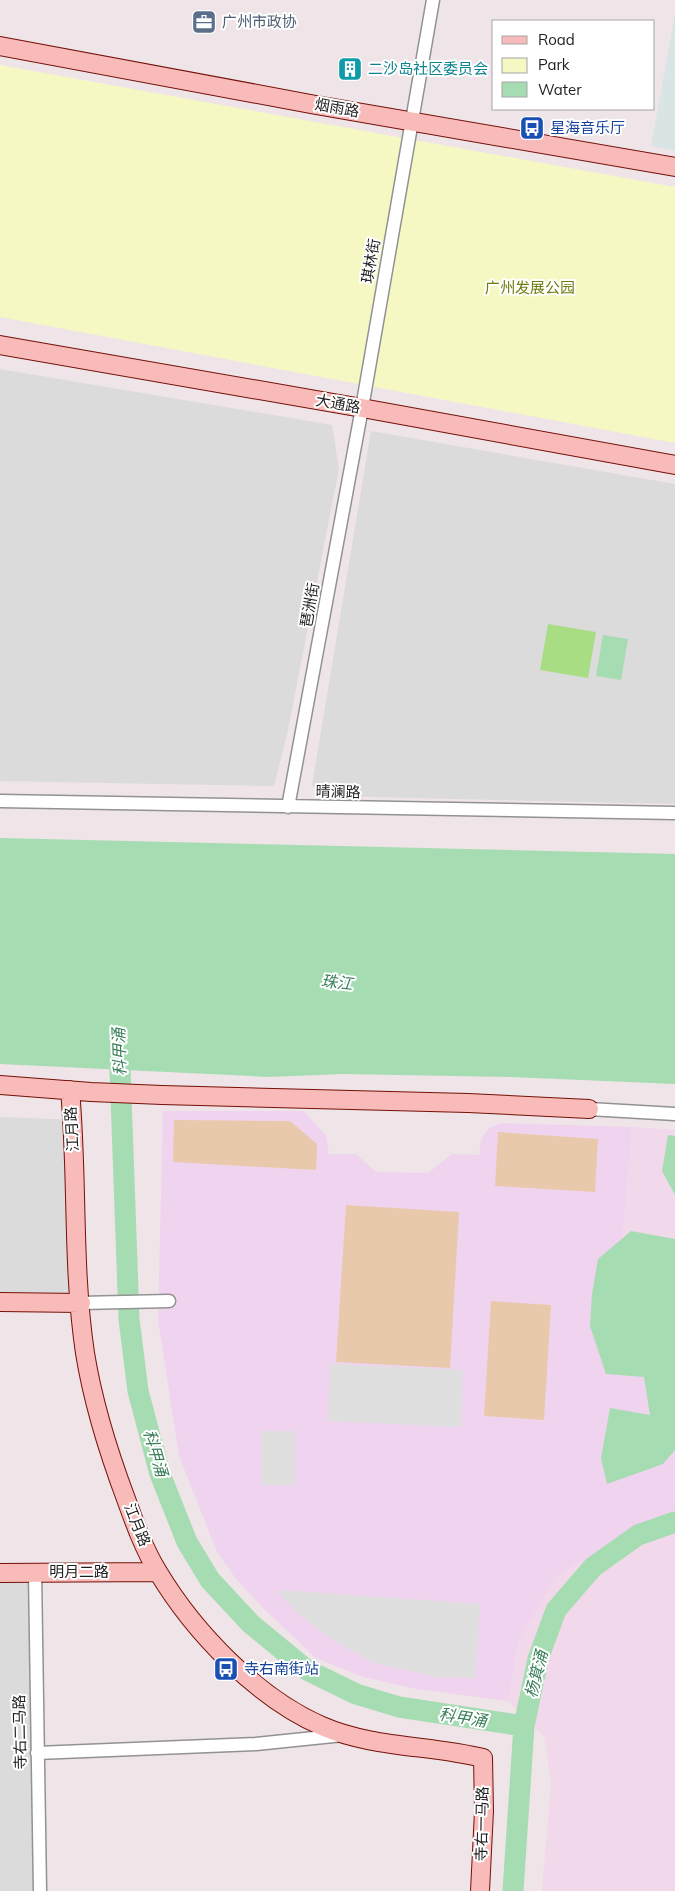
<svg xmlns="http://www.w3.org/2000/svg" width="675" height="1891" viewBox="0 0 675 1891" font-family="Mulish,'Noto Sans SC',sans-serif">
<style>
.residential{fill:#dcdbdc}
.commercial{fill:#f0d4ef}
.military{fill:#f1d8ea}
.grass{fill:#e8c9ab}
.park{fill:#f5f8c2}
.pitch{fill:#a8dd84}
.parking{fill:#dedede}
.plaza{fill:#d9e5e4}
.water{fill:#a6dcb1}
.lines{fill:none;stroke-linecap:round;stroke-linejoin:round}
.river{stroke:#a6dcb1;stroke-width:21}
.street-casing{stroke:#929292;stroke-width:15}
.secondary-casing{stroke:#741007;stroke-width:20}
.street{stroke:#fff;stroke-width:12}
.secondary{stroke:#f8bbb9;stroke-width:18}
.labels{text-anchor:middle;stroke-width:4;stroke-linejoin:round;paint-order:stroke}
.service-label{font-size:15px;fill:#4e5e75;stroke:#fff;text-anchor:start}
.culture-label{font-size:15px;fill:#0d838f;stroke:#fff;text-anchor:start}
.street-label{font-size:15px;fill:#1e1e1e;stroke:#fff}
.transit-label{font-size:15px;fill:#164399;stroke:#fff;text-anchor:start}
.park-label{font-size:15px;fill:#747b0e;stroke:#fff}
.water-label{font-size:16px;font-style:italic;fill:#3a7e5a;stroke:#fff}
</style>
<rect width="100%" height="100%" fill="#efe4e8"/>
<path class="residential" d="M 0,369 L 332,425 L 339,469 L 288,730 L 274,786 L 0,781 Z
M 371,431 L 675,484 L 675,804 L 326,796 L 312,785 Z
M 0,1117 L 82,1120 L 72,1296 L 0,1295 Z
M 0,1580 L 29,1580 L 36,1891 L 0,1891 Z"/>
<path class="commercial" d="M 163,1111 L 304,1111 L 326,1136 L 329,1154 L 356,1154 L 376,1172 L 428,1173 L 452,1154 L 479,1155 L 481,1140 L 489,1128 L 501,1123 L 632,1127 L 623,1234 L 614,1278 L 675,1410 L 675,1511 L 557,1575 L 518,1642 L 508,1701 L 416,1689 L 363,1677 L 316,1658 L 265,1610 L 236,1579 L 217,1552 L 179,1456 L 158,1320 Z"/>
<path class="military" d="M 632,1127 L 675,1130 L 675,1410 L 614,1278 L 623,1234 Z
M 675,1511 L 675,1891 L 542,1891 L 551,1783 L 545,1738 L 508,1701 L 518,1642 L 557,1575 Z"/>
<path class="grass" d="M 174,1120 L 290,1121 L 317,1144 L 316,1170 L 173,1162 Z
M 498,1132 L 598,1139 L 595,1192 L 495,1186 Z
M 346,1205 L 459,1212 L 450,1368 L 336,1362 Z
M 491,1301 L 551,1305 L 544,1420 L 484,1416 Z"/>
<path class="park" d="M 0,65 L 675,187 L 675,443 L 0,317 Z"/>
<path class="pitch" d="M 548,624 L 596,632 L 588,678 L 540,670 Z"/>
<path class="parking" d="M 330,1364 L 463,1370 L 461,1427 L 328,1421 Z
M 262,1431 L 295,1431 L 295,1485 L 262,1485 Z
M 277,1590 L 480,1604 L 475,1678 L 437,1677 L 374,1663 L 326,1636 L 294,1610 Z"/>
<path class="plaza" d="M 675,14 L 675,151 L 651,146 Z"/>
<path class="water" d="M 603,635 L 628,639 L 621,680 L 596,676 Z
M 0,838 L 675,854 L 675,1084 L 511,1077 L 342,1074 L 269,1077 L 0,1064 Z
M 668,1135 L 675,1136 L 675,1195 L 662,1171 Z
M 631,1231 L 675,1239 L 675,1450 L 663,1464 L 607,1484 L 601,1458 L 610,1408 L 650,1415 L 644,1377 L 606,1374 L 590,1326 L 592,1294 L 598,1259 Z"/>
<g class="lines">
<path class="river" d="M 119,1041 L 129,1319 L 138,1391 L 160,1474 L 187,1542 L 210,1580 L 251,1624 L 307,1670 L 356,1694 L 399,1707 L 524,1726
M 513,1891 L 524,1726 L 538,1659 L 556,1610 L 593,1567 L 638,1535 L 675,1522"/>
<defs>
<path id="street" d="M 0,801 L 675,813
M 288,807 L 362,408 L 433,0
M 589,1109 L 675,1114
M 81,1303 L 169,1301
M 35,1573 L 40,1891
M 37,1753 L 256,1744 L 343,1735"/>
<path id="secondary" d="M 0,46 L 316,105 L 675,167
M 0,345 L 362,408 L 675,465
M 0,1085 L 91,1092 L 162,1095 L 468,1103 L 589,1109
M 70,1090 C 78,1177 72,1266 85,1353 C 93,1403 108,1451 126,1499 C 135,1524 144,1549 158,1572 C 194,1632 257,1698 322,1726 C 372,1748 430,1745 483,1758 L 484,1811 L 480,1891
M 0,1302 L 81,1303
M 0,1573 L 158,1572"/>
</defs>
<use href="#street" class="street-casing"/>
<use href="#secondary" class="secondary-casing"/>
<use href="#street" class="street"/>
<use href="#secondary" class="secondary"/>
</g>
<defs>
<symbol id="office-square" viewBox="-11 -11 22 22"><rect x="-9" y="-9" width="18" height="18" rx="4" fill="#5c6f8a" stroke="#fff"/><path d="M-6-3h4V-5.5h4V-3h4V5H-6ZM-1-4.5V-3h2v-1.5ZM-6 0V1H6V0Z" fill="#fff"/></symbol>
<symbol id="building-square" viewBox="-11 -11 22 22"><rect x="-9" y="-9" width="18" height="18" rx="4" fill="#0f9aa8" stroke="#fff"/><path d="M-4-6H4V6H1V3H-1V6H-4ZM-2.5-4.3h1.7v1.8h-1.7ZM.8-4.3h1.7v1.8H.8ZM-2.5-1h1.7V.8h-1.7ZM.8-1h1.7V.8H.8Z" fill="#fff"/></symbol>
<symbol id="bus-square" viewBox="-11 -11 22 22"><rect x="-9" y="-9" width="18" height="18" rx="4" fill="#1a4fb4" stroke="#fff"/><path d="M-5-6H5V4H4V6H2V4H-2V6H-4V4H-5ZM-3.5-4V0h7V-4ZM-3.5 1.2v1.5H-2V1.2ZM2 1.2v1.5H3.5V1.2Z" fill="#fff"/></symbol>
</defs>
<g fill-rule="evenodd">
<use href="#office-square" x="190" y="8" width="28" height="28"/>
<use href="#building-square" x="336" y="55" width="28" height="28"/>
<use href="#bus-square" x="518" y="114" width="28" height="28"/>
<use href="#bus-square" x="212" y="1655" width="28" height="28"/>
</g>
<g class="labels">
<g class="service-label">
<text x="222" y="27">广州市政协</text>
</g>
<g class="culture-label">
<text x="368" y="74">二沙岛社区委员会</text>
</g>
<g class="street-label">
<text transform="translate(337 108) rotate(10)" y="5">烟雨路</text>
<text transform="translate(371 261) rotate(-80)" y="5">琪林街</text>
<text transform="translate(338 404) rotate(10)" y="5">大通路</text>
<text transform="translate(310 605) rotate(-80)" y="5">琶洲街</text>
<text transform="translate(338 792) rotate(1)" y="5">晴澜路</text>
<text transform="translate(72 1129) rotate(-93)" y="5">江月路</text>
<text transform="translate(137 1525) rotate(68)" y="5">江月路</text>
<text x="79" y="1577">明月二路</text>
<text transform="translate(20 1732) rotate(-91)" y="5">寺右二马路</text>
<text transform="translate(482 1824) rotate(-89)" y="5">寺右一马路</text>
</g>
<g class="transit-label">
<text x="550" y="133">星海音乐厅</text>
<text x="244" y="1674">寺右南街站</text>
</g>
<g class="park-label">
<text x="530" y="293">广州发展公园</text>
</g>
<g class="water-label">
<text transform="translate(337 982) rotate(6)" y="6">珠江</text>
<text transform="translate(119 1052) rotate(-92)" y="6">科甲涌</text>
<text transform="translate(156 1453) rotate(74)" y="6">科甲涌</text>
<text transform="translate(536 1674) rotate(-76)" y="6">杨箕涌</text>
<text transform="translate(463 1717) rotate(9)" y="6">科甲涌</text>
</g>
</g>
<rect x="492" y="20" width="162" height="90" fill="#ffffff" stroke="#a5a5a5"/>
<rect x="502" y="36" width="25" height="8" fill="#f8bbb9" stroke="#a5a5a5"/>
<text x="538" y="45" font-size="15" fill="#1e1e1e">Road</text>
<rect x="502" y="58" width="25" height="15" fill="#f5f8c2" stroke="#a5a5a5"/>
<text x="538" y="70" font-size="15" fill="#1e1e1e">Park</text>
<rect x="502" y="82" width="25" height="15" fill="#a6dcb1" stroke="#a5a5a5"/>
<text x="538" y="95" font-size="15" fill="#1e1e1e">Water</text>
</svg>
